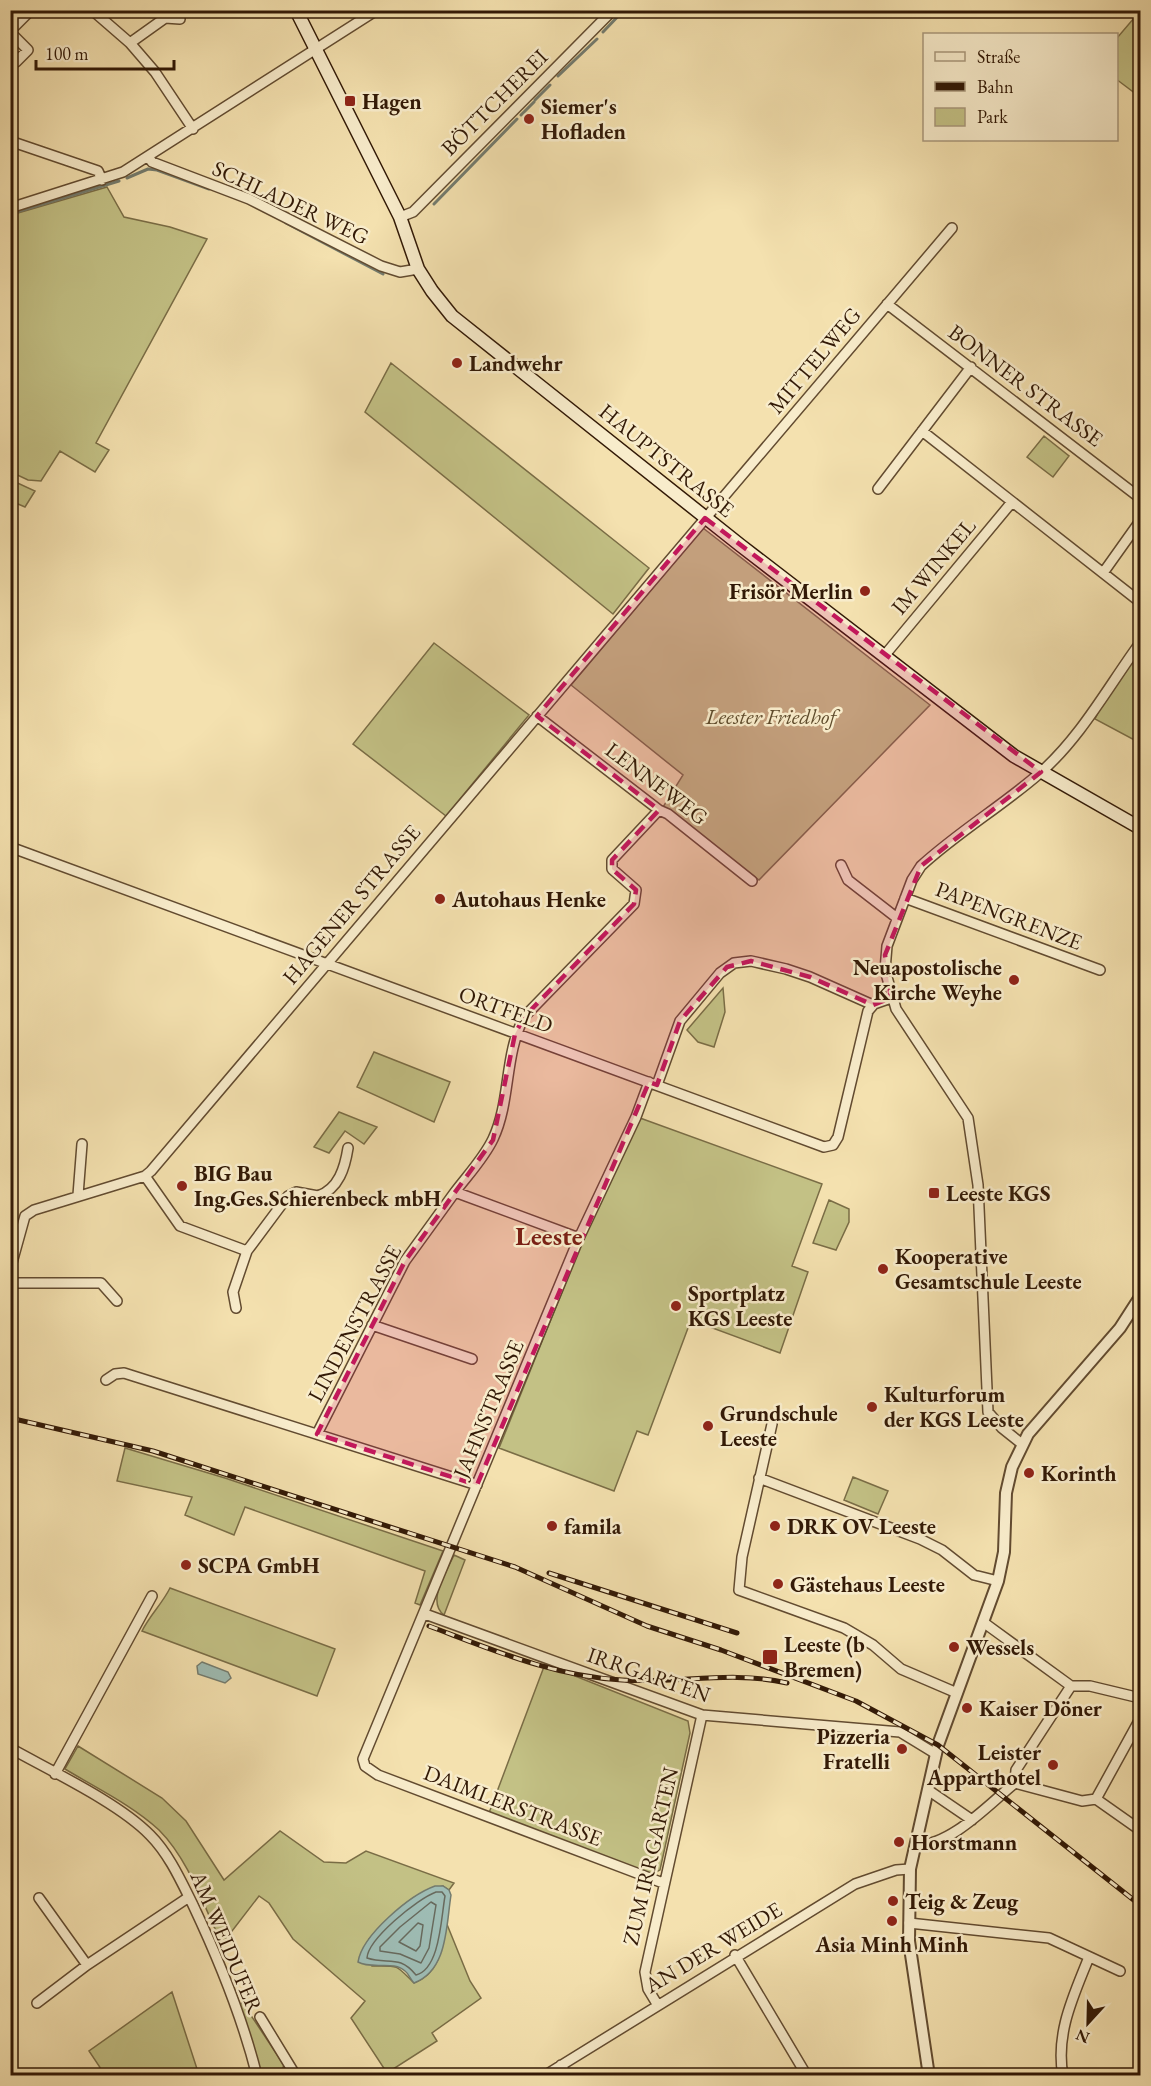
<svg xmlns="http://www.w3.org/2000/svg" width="1151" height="2086" viewBox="0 0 1151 2086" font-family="'EB Garamond',serif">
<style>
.green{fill:#c3c185;stroke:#7a6d46;stroke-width:1.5}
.water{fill:#9ebcb4;stroke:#737b6e;stroke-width:1.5}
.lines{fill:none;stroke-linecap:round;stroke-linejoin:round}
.shore{stroke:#686a5d;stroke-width:1.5}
.stream{stroke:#737b6e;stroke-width:3}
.minor-casing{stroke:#624b30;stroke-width:12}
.tertiary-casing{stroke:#624b30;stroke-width:14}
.secondary-casing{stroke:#321906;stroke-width:15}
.minor{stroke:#f8eccb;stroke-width:9}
.tertiary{stroke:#f8eccb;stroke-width:10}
.secondary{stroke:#f8eccb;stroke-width:12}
.rail-casing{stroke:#321906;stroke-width:5}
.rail{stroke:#f8eccb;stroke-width:3;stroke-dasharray:9;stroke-linecap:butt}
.marked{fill:#c2185b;fill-opacity:0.2;stroke:#c2185b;stroke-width:4.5;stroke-dasharray:12 8;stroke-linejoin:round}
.poi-dot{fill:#8f2418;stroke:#f8eccb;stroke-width:2}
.labels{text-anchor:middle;stroke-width:5;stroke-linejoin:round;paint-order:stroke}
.poi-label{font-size:22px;font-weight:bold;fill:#321906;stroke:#f8eccb;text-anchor:start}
.street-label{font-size:22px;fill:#321906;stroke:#f8eccb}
.park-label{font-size:22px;font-style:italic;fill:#5e4b2c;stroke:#f8eccb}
.quarter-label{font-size:26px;font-weight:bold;fill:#7a1f14;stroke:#f8eccb}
</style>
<rect width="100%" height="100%" fill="#f4e1af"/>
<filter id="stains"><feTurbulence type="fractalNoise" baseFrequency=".00333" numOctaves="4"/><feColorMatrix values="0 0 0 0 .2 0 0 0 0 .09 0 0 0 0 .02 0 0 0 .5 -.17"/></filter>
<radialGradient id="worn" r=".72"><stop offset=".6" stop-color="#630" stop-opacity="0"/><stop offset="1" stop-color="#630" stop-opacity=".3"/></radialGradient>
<path class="green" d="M 1140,11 L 1140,97 L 1116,79 L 1117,38 Z
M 107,187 L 124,217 L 170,227 L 207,239 L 96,443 L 109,450 L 95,472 L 60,451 L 41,481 L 28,480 L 11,472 L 11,215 Z
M 391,363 L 649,568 L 613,614 L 365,412 Z
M 1044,436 L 1069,456 L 1053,477 L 1027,457 Z
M 11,480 L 35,491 L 25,507 L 11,501 Z
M 703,528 L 930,705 L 759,880 L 663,807 L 683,775 L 571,685 Z
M 434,643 L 529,715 L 446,816 L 353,744 Z
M 1130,661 L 1140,669 L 1140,743 L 1095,719 L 1109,691 Z
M 723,988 L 725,1012 L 714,1047 L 698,1042 L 687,1030 Z
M 374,1052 L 450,1082 L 434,1122 L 357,1087 Z
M 339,1112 L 377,1127 L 364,1144 L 345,1131 L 329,1153 L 314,1147 Z
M 640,1118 L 822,1184 L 792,1266 L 808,1272 L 780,1353 L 691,1320 L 648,1435 L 637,1431 L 614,1491 L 499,1448 L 585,1235 Z
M 829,1200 L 849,1209 L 849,1222 L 836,1250 L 813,1243 Z
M 125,1448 L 225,1478 L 443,1551 L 420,1605 L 415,1603 L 425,1571 L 245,1507 L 234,1535 L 185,1515 L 192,1497 L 117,1481 Z
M 853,1477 L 888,1491 L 878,1514 L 844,1500 Z
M 454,1555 L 465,1560 L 444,1615 C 426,1602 447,1571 454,1555 Z
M 170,1588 L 335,1649 L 317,1696 L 142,1631 C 150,1615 162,1604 170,1588 Z
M 545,1664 L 688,1721 L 690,1733 L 660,1870 L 652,1874 L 489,1813 Z
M 78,1746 L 162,1798 L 186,1821 L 224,1880 L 280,1831 L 324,1862 L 346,1863 L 366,1851 L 454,1883 L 449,1890 L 443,1886 C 411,1892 391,1916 369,1939 L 372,1966 C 400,1966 395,1964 414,1983 C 441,1973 442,1946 446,1922 L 470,1981 L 481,1998 L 432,2033 L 437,2041 L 387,2073 L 351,2018 L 365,2001 L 293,1939 L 269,1903 L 259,1896 L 222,1944 C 204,1907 189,1860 159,1830 C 132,1805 96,1788 65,1769 Z
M 172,1992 L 199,2075 L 105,2075 L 89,2051 Z
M 242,2002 L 284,2065 L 280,2075 L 261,2076 L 240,2005 Z"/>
<path class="water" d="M 202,1662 L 228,1672 L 231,1678 L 225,1683 L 198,1674 L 197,1666 Z
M 435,1886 L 443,1886 L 449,1890 L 451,1895 C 446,1926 448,1970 414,1983 C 410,1979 409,1974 405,1971 C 394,1960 372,1970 358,1962 C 362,1935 410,1895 435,1886 Z"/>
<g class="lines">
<path class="shore" d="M 436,1892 L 442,1892 L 445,1896 C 441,1918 440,1969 416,1975 C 399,1954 388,1965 367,1958 C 368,1939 417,1899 436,1892 Z
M 431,1902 L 436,1905 L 429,1948 L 421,1963 L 400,1954 L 380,1951 L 380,1947 L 400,1927 Z
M 418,1923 L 423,1925 L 420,1946 L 416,1951 L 399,1942 Z"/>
<path class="stream" d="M 603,32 L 624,10
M 558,76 L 597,39
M 535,100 L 550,85
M 521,115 L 534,102
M 127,178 L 148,169 L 157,170 L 209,189
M 434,204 L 517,119
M 10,214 L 119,181
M 286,223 L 383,274"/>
<defs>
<path id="minor" d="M 92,10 L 130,43 L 155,72 L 193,129
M 10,31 L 31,10
M 10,32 L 28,50 L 16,62 L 10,57
M 130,43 L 165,18 L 180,19
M 10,141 L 98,171 L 102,180
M 149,158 L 152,162 L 249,199 L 381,266 L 400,272 L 418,269
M 10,208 L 123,172 L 377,10
M 400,217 L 413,212 L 613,10
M 887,304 L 1140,498
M 922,431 L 1140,602
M 878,489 L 971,367
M 1103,573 L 1140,521
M 884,656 L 1012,502
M 537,716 L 659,810 L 668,814 L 752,881
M 10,847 L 824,1147 L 833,1145 L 838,1137 L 868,1011 L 874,1004 L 891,998
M 841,865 L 848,880 L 897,918
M 905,898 L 1100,970
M 649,1082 L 636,1117 L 579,1238 L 363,1759 L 365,1766 L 378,1775 L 663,1883
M 657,1085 L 680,1021 L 720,973 L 734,963 L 751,961 L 786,969 L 810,977 L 873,1005
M 145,1176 L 180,1226 L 247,1251 L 233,1292 L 236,1308
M 455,1192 C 467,1176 484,1158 493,1139 C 511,1101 504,1055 524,1017 L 634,904 L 636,890 L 612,869 L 612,860 L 659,810
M 78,1195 L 82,1144
M 247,1251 L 288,1196 L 296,1192 L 318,1196 C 339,1189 345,1167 348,1148
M 10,1270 L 25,1216 L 34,1210 L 145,1176 L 151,1171 L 952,228
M 10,1283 L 101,1283 L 117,1301
M 372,1325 L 472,1359
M 106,1380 L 115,1374 L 124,1373 L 477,1485
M 772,1424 L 742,1557 L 739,1590 L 844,1628 L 873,1645 L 901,1669 L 957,1693
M 317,1434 L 405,1261 L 455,1192 L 579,1238
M 1022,1444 L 1002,1428 L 988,1412 L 978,1185 L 968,1118 L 896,1009 L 885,970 L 887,946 L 912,880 L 921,866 C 958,832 1002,806 1040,773 C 1081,737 1108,687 1140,643
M 759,1478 L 920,1539 L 942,1550 L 974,1575 L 998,1581
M 425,1614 L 702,1715 L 900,1732 L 936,1754
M 983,1622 L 1071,1686 L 1090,1686 L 1140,1698
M 10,1748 C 51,1771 119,1803 150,1835 C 169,1854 181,1881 193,1905 C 219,1960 242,2016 257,2076
M 55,1774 L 152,1596
M 1015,1783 L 1016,1770 L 1071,1686
M 928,1790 L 972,1820
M 1096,1799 L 1140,1719
M 915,1845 C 950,1847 989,1804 1015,1783 L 1082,1801 L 1096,1799 L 1140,1830
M 39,1898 L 87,1965 L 189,1897
M 909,1923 L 1049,1938 L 1120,1971
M 735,1955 L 807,2076
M 37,2003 L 87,1965
M 657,2004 L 648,1989 L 645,1972 L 702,1715
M 260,2017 L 296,2076
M 561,2065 L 567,2076
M 544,2076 L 855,1884 L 896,1870 L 910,1869
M 1063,2076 C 1055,2033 1074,1995 1089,1957"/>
<path id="tertiary" d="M 929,2076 L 909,1941 L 910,1869 L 938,1745 L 998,1581 L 1004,1552 L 1006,1493 L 1012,1467 L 1028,1434 L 1120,1328 L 1140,1297"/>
<path id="secondary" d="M 296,10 L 400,217 L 418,269 L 432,291 L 452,316 L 740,545 L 1014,756 L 1140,828"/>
</defs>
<use href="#minor" class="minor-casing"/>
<use href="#tertiary" class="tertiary-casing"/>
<use href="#secondary" class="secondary-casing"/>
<use href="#minor" class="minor"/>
<use href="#tertiary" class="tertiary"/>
<use href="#secondary" class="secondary"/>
<defs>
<path id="rail" d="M 10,1418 L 153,1451 L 515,1567 L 647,1626 L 721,1650 L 856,1701 L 938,1745 L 1140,1905
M 549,1573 L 737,1633
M 429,1626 C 493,1650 553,1676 622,1680 C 679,1684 730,1670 787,1683"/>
</defs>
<use href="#rail" class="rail-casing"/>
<use href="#rail" class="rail"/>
</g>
<path class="marked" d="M 705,518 L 1041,772 L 921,866 L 885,955 L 891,998 L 873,1005 L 810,977 L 751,961 L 727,967 L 680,1021 L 657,1085 L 649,1082 L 477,1485 L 317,1434 L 405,1261 L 493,1140 L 515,1034 L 524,1017 L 634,904 L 636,890 L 612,869 L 612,860 L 659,810 L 537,716 Z"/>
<g class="poi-dot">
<rect x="344" y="95" width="12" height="12" rx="3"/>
<circle cx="529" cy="119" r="6"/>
<circle cx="457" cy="363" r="6"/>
<circle cx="865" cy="591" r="6"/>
<circle cx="440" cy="899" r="6"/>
<circle cx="1014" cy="980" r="6"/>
<circle cx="182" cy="1186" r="6"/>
<rect x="928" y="1187" width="12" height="12" rx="3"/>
<circle cx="883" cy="1269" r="6"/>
<circle cx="676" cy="1306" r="6"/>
<circle cx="872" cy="1407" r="6"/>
<circle cx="708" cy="1426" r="6"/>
<circle cx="1029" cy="1473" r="6"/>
<circle cx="552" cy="1526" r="6"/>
<circle cx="775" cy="1526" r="6"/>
<circle cx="186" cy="1565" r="6"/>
<circle cx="778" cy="1584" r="6"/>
<circle cx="954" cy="1647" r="6"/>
<rect x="762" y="1649" width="16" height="16" rx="3"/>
<circle cx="967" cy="1708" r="6"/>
<circle cx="902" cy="1749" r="6"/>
<circle cx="1053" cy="1765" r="6"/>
<circle cx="899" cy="1842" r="6"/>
<circle cx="893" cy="1901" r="6"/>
<circle cx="892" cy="1921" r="6"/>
</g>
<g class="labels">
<g class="poi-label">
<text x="362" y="109">Hagen</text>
<text x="541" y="114">Siemer's<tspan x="541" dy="25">Hofladen</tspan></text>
<text x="469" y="371">Landwehr</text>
<text x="853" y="599" text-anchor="end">Frisör Merlin</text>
<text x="452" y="907">Autohaus Henke</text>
<text x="1002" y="975" text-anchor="end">Neuapostolische<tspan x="1002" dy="25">Kirche Weyhe</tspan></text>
<text x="194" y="1181">BIG Bau<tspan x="194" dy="25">Ing.Ges.Schierenbeck mbH</tspan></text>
<text x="946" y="1201">Leeste KGS</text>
<text x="895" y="1264">Kooperative<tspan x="895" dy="25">Gesamtschule Leeste</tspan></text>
<text x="688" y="1301">Sportplatz<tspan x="688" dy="25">KGS Leeste</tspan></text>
<text x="884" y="1402">Kulturforum<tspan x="884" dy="25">der KGS Leeste</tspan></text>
<text x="720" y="1421">Grundschule<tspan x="720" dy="25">Leeste</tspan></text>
<text x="1041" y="1481">Korinth</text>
<text x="564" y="1534">famila</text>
<text x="787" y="1534">DRK OV Leeste</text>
<text x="198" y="1573">SCPA GmbH</text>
<text x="790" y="1592">Gästehaus Leeste</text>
<text x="784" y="1652">Leeste (b<tspan x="784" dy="25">Bremen)</tspan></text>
<text x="966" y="1655">Wessels</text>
<text x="979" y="1716">Kaiser Döner</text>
<text x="890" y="1744" text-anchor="end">Pizzeria<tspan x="890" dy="25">Fratelli</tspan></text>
<text x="1041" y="1760" text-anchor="end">Leister<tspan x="1041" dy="25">Apparthotel</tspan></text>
<text x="911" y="1850">Horstmann</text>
<text x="905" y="1909">Teig &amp; Zeug</text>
<text x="892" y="1952" text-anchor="middle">Asia Minh Minh</text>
</g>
<g class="street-label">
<text transform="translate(494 102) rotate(-45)" y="8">BÖTTCHEREI</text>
<text transform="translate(291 202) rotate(25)" y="8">SCHLADER WEG</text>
<text transform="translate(814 360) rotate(-50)" y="8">MITTELWEG</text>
<text transform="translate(1026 385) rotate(37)" y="8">BONNER STRASSE</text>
<text transform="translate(667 460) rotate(39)" y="8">HAUPTSTRASSE</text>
<text transform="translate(933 566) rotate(-50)" y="8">IM WINKEL</text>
<text transform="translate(657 783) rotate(37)" y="8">LENNEWEG</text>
<text transform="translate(351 904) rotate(-50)" y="8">HAGENER STRASSE</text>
<text transform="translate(1009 915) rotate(21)" y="8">PAPENGRENZE</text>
<text transform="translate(506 1009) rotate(20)" y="8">ORTFELD</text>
<text transform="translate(354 1323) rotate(-62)" y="8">LINDENSTRASSE</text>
<text transform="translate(488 1409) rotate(-67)" y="8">JAHNSTRASSE</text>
<text transform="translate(649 1674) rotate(19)" y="8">IRRGARTEN</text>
<text transform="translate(513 1805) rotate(21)" y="8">DAIMLERSTRASSE</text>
<text transform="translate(650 1856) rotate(-77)" y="8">ZUM IRRGARTEN</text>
<text transform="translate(227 1942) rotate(67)" y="8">AM WEIDUFER</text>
<text transform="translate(713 1947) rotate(-31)" y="8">AN DER WEIDE</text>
</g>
<g class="park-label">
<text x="771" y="724">Leester Friedhof</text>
</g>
<g class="quarter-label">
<text x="549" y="1245">Leeste</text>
</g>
</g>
<rect width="1151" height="2086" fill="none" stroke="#f4e1af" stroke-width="36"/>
<rect x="12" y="12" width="1127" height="2062" fill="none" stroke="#321906" stroke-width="3"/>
<rect x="18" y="18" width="1115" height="2050" fill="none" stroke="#321906" stroke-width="1.5"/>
<rect x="923" y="33" width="195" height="108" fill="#f8eccb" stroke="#a9987c" stroke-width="1.5"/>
<rect x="935" y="52" width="30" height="9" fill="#f8eccb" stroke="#a9987c" stroke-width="1.5"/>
<text x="977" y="63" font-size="18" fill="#321906">Straße</text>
<rect x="935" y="82" width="30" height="9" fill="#321906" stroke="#a9987c" stroke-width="1.5"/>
<text x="977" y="93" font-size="18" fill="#321906">Bahn</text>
<rect x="935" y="108" width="30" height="18" fill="#c3c185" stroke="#a9987c" stroke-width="1.5"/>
<text x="977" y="123" font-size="18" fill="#321906">Park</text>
<g transform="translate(1088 2023) rotate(202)" stroke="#f8eccb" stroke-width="4.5" paint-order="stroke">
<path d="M0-4.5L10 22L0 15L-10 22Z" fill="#321906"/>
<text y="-9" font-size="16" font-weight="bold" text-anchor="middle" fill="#321906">N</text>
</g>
<path d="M36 60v9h138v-9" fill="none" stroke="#321906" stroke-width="3"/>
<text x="45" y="60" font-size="18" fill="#321906" stroke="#f8eccb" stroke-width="4.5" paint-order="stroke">100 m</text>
<rect width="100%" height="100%" filter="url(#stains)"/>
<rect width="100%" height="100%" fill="url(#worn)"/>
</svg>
